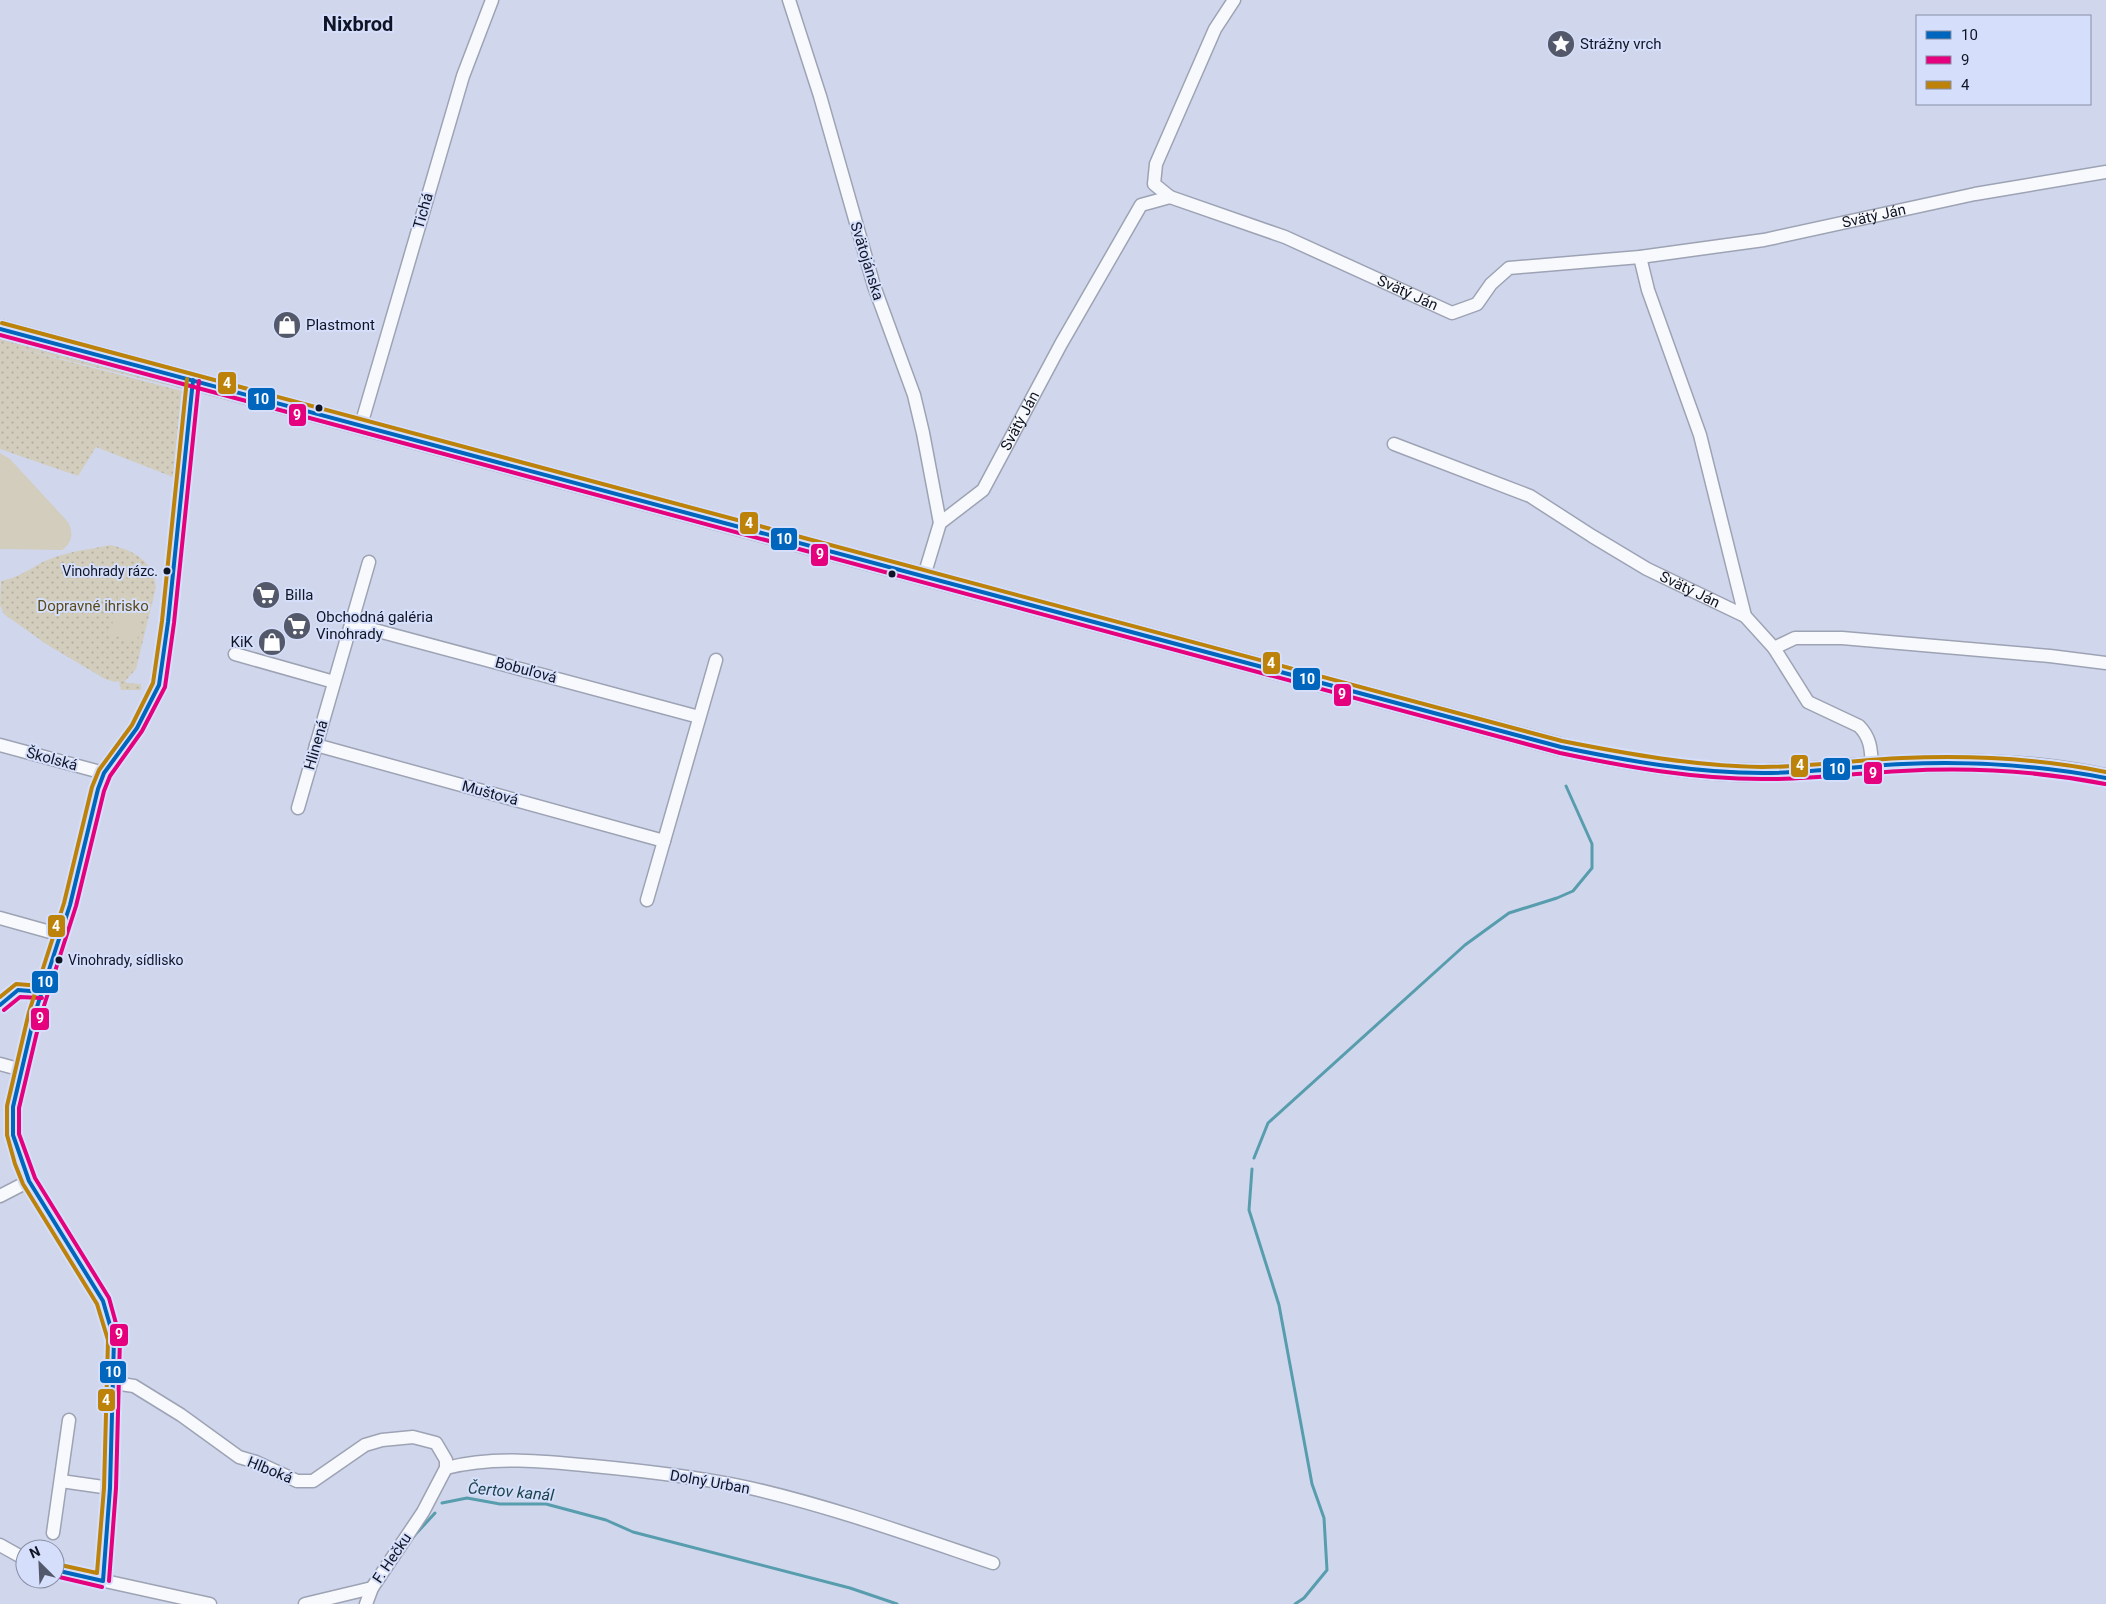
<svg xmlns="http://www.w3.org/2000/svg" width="2106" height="1604" viewBox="0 0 2106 1604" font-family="Roboto,sans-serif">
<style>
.grass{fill:url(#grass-dots)}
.garden{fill:#d3cdbd}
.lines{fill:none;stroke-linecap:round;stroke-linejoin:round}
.stream{stroke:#579dae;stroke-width:3}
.street-casing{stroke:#9da3b4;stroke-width:15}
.secondary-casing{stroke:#9da3b4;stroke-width:20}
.street{stroke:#f8f9fc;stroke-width:12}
.secondary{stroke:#f8f9fc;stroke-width:18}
.bus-1-casing{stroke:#d5dffb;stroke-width:8}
.bus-2-casing{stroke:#d5dffb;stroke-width:8}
.bus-3-casing{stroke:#d5dffb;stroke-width:8}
.bus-1{stroke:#0065bd;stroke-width:4}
.bus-2{stroke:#e5007d;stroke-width:4}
.bus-3{stroke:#bd8209;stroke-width:4}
.bus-dot{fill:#101525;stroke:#d5dffb;stroke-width:2}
.labels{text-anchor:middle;stroke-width:4;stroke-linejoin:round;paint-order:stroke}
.bus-label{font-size:14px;fill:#101525;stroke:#d5dffb;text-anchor:end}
.poi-label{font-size:15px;fill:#101525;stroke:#d5dffb;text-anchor:start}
.street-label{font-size:15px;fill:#101525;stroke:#d5dffb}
.park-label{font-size:15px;fill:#5b4b19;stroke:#d5dffb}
.water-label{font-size:16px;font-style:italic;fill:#1b444c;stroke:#d5dffb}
.district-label{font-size:20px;font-weight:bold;fill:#101525;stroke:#d5dffb}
.line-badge{stroke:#d5dffb;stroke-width:2}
.badge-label{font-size:14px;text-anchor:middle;font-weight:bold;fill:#fff}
</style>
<defs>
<pattern id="grass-dots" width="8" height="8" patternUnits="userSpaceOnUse" patternTransform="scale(1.25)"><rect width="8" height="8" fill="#d3cdbd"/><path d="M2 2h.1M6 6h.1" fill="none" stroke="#b4afa2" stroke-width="1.8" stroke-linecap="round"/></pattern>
</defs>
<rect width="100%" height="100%" fill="#d0d7ec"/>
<path class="grass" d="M 0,323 L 199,375 L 212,396 L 5,345 L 182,391 L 173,477 L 96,447 L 78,476 L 0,449 Z
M 110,545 C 134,550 153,561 156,587 L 136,669 L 125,681 L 127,683 L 141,684 L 141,690 L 121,690 L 119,681 L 115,682 L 105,679 L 46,644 L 4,614 L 0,605 L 1,581 C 21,578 36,563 55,557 C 73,551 92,549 110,545 Z"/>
<path class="garden" d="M 0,453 L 10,459 L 68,522 C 74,534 72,543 62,550 L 0,549 Z
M 119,592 L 146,597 L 137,641 L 110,635 Z"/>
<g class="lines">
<path class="stream" d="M 1254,1158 L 1268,1123 L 1465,945 L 1509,913 L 1557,898 L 1573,891 L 1592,868 L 1592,844 L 1566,786
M 1252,1169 L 1249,1210 L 1279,1305 L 1312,1484 L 1324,1518 L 1327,1570 L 1304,1598 L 1295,1604
M 442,1503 L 467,1498 L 500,1504 L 546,1504 L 606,1520 L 633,1532 L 850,1588 L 897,1604
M 413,1537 L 435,1513"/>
<defs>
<g id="street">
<path d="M 789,0 L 820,96 L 874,286 L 914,395 L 923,433 L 940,523"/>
<path d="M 1170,197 L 1154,184 L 1156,164 L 1215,29 L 1234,0"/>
<path d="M 1640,257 L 1648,290 L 1700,435 L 1745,616"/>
<path d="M 361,425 L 463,76 L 492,0"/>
<path id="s1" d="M 1394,444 L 1530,496 L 1592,536 L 1647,569 L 1745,616 L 1774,648 L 1808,702 L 1859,726 C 1871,738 1871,750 1872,766"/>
<path id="s2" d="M 924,576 L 940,523 L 983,490 L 1061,344 L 1141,205 L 1170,197 L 1285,237 L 1452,313 L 1477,304 L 1491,284 L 1509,268 L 1640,257 L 1764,240 L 1975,194 L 2106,172"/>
<path d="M 352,624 L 699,717"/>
<path d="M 1774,648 L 1795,638 L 1842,638 L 2050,656 L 2106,663"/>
<path d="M 235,654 L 334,682"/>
<path d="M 0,745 L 104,773"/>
<path d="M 316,745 L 664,841"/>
<path d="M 298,808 L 369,562"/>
<path d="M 647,900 L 716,660"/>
<path d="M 0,918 L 61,935"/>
<path d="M 0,1064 L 22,1070"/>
<path d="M 0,1196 L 29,1181"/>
<path d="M 114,1383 L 134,1386 L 181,1415 L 239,1457 L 256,1462 L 297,1481 L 313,1481 L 365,1445 L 382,1440 L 413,1437 L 436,1443 L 446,1460 L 446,1468 L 423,1512 L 372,1588 L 366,1604"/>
<path d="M 446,1468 C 494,1456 544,1461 593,1466 C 646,1471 698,1477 750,1488 C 833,1507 913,1536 993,1563"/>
<path d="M 61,1481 L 110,1488"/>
<path d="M 53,1533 L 69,1420"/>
<path d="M 0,1545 L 25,1559"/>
<path d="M 55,1570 L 210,1604"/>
<path d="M 103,1581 L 110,1488 L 114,1339 L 103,1301 L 29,1181 L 21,1162 L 13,1135 L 13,1107 L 35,1013 L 70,905 L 98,789 L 104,773 L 137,728 L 159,685 L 168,622 L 193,380"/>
<path d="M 305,1604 L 372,1588"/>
</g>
<path id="secondary" d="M 0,329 L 1561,747 C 1627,761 1696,773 1763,773 C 1800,773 1836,768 1873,766 C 1949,761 2031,761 2106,778"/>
</defs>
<use href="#street" class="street-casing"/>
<use href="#secondary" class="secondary-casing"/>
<use href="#street" class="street"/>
<use href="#secondary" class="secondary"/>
<defs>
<path id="bus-1" d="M 0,329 L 1561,747 C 1628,761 1695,773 1763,773 C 1810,773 1856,766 1903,764 C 1971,761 2039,765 2106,778
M 0,1005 L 18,990 L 42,992
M 55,1570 L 103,1581
M 103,1581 L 110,1488 L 114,1339 L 103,1301 L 29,1181 L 13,1135 L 13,1107 L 35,1013 L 70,905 L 98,789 L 104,773 L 137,728 L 159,685 L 168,622 L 193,380"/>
<path id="bus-2" d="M 0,335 L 1560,753 C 1626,767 1694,779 1762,779 C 1809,780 1855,773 1902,771 C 1970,767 2038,771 2105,784
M 4,1010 L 20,997 L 42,998
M 55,1576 L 102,1587
M 109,1581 L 116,1488 L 120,1338 L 109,1298 L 35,1178 L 19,1134 L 19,1108 L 41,1015 L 76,906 L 104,791 L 110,776 L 142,731 L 165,687 L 174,623 L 199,381"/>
<path id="bus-3" d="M 2,323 L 1562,741 C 1628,754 1694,766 1762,767 C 1808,767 1855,760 1902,758 C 1971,755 2038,758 2106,772
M 0,997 L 16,984 L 42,986
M 56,1564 L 97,1573 L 104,1488 L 108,1340 L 97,1304 L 23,1184 L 15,1164 L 7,1135 L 7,1106 L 29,1012 L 64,903 L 92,787 L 99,770 L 132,725 L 153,683 L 162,621 L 187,379"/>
</defs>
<use href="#bus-1" class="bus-1-casing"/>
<use href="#bus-2" class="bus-2-casing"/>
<use href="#bus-3" class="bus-3-casing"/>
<use href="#bus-1" class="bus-1"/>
<use href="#bus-2" class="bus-2"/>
<use href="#bus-3" class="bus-3"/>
</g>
<defs>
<symbol id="sight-disc" viewBox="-11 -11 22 22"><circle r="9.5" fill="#53596b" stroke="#d5dffb"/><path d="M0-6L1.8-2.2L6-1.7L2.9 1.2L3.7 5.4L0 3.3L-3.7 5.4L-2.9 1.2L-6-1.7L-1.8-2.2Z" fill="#fff"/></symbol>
<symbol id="shop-disc" viewBox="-11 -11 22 22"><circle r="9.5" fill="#53596b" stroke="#d5dffb"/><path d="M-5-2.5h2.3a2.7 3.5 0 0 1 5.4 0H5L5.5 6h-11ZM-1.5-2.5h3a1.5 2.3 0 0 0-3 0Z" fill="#fff"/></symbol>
<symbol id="supermarket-disc" viewBox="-11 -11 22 22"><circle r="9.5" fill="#53596b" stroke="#d5dffb"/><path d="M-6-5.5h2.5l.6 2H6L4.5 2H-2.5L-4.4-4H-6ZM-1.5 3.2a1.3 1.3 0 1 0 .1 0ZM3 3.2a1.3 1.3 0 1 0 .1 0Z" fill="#fff"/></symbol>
</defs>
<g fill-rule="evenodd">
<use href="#sight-disc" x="1545" y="28" width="32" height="32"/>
<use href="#shop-disc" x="271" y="309" width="32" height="32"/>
<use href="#supermarket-disc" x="250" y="579" width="32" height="32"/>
<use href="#supermarket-disc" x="281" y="610" width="32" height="32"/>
<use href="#shop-disc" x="256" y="626" width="32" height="32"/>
</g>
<g class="bus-dot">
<circle cx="319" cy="408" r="4.5"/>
<circle cx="167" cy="571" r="4.5"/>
<circle cx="892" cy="574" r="4.5"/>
<circle cx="59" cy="960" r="4.5"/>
</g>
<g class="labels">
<g class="bus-label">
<text x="158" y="576">Vinohrady rázc.</text>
<text x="68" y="965" text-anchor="start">Vinohrady, sídlisko</text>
</g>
<g class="poi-label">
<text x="1580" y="49">Strážny vrch</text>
<text x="306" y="330">Plastmont</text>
<text x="285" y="600">Billa</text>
<text x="316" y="622">Obchodná galéria<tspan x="316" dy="17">Vinohrady</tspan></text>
<text x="253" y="647" text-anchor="end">KiK</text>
</g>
<g class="street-label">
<text transform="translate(423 211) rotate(-74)" y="5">Tichá</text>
<text dy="5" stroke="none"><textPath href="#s2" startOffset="1215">Svätý Ján</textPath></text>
<text transform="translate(867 261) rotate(73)" y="5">Svätojánska</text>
<text dy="5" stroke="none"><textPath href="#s2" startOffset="722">Svätý Ján</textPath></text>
<text dy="5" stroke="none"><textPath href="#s2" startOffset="188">Svätý Ján</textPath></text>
<text dy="5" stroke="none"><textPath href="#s1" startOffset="331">Svätý Ján</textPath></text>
<text transform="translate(526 670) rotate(15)" y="5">Bobuľová</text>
<text transform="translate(316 745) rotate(-74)" y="5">Hlinená</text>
<text transform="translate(52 759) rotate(15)" y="5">Školská</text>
<text transform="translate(490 793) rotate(15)" y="5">Muštová</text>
<text transform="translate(270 1470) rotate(22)" y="5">Hlboká</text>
<text transform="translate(710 1482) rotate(10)" y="5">Dolný Urban</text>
<text transform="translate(392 1558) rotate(-56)" y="5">F. Hečku</text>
</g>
<g class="park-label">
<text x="93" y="611">Dopravné ihrisko</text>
</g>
<g class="water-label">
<text transform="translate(511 1491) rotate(5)" y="6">Čertov kanál</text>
</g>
<g class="district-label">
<text x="358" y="31">Nixbrod</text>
</g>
</g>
<g class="line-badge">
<rect x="217" y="371" width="20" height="24" rx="5" fill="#bd8209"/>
<rect x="247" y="387" width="29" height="24" rx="5" fill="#0065bd"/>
<rect x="288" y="403" width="19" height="24" rx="5" fill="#e5007d"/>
<rect x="739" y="511" width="20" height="24" rx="5" fill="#bd8209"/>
<rect x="770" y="527" width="28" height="24" rx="5" fill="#0065bd"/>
<rect x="810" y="543" width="19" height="24" rx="5" fill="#e5007d"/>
<rect x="1262" y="651" width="19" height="24" rx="5" fill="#bd8209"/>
<rect x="1292" y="667" width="29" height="24" rx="5" fill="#0065bd"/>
<rect x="1333" y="683" width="19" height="24" rx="5" fill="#e5007d"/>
<rect x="1790" y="754" width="19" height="24" rx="5" fill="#bd8209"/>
<rect x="1822" y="757" width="29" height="24" rx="5" fill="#0065bd"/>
<rect x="1863" y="761" width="20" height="24" rx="5" fill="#e5007d"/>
<rect x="47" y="914" width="19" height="24" rx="5" fill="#bd8209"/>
<rect x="31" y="970" width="28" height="24" rx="5" fill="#0065bd"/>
<rect x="30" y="1007" width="20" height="24" rx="5" fill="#e5007d"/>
<rect x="109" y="1323" width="20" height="24" rx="5" fill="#e5007d"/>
<rect x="99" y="1360" width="28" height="24" rx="5" fill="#0065bd"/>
<rect x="97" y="1388" width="19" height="24" rx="5" fill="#bd8209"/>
</g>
<g class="badge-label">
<text x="227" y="388">4</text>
<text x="261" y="404">10</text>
<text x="297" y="420">9</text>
<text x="749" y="528">4</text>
<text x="784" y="544">10</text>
<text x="820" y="559">9</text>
<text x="1271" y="668">4</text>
<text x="1307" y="684">10</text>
<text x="1342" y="699">9</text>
<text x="1800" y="770">4</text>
<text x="1837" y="774">10</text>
<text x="1873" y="778">9</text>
<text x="56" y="931">4</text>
<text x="45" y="987">10</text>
<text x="40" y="1023">9</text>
<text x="119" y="1339">9</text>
<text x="113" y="1377">10</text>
<text x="106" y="1405">4</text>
</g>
<rect x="1916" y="15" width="175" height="90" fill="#d5dffb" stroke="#868ea5"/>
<rect x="1926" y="31" width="25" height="8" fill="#0065bd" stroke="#868ea5"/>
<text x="1961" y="40" font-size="15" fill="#101525">10</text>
<rect x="1926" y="56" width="25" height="8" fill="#e5007d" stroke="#868ea5"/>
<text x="1961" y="65" font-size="15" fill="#101525">9</text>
<rect x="1926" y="81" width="25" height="8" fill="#bd8209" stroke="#868ea5"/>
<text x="1961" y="90" font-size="15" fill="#101525">4</text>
<g transform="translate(40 1564) rotate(336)"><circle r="24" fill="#d5dffb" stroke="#868ea5"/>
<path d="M0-4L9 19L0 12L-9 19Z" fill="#53596b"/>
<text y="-8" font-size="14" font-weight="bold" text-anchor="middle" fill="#101525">N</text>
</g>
</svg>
